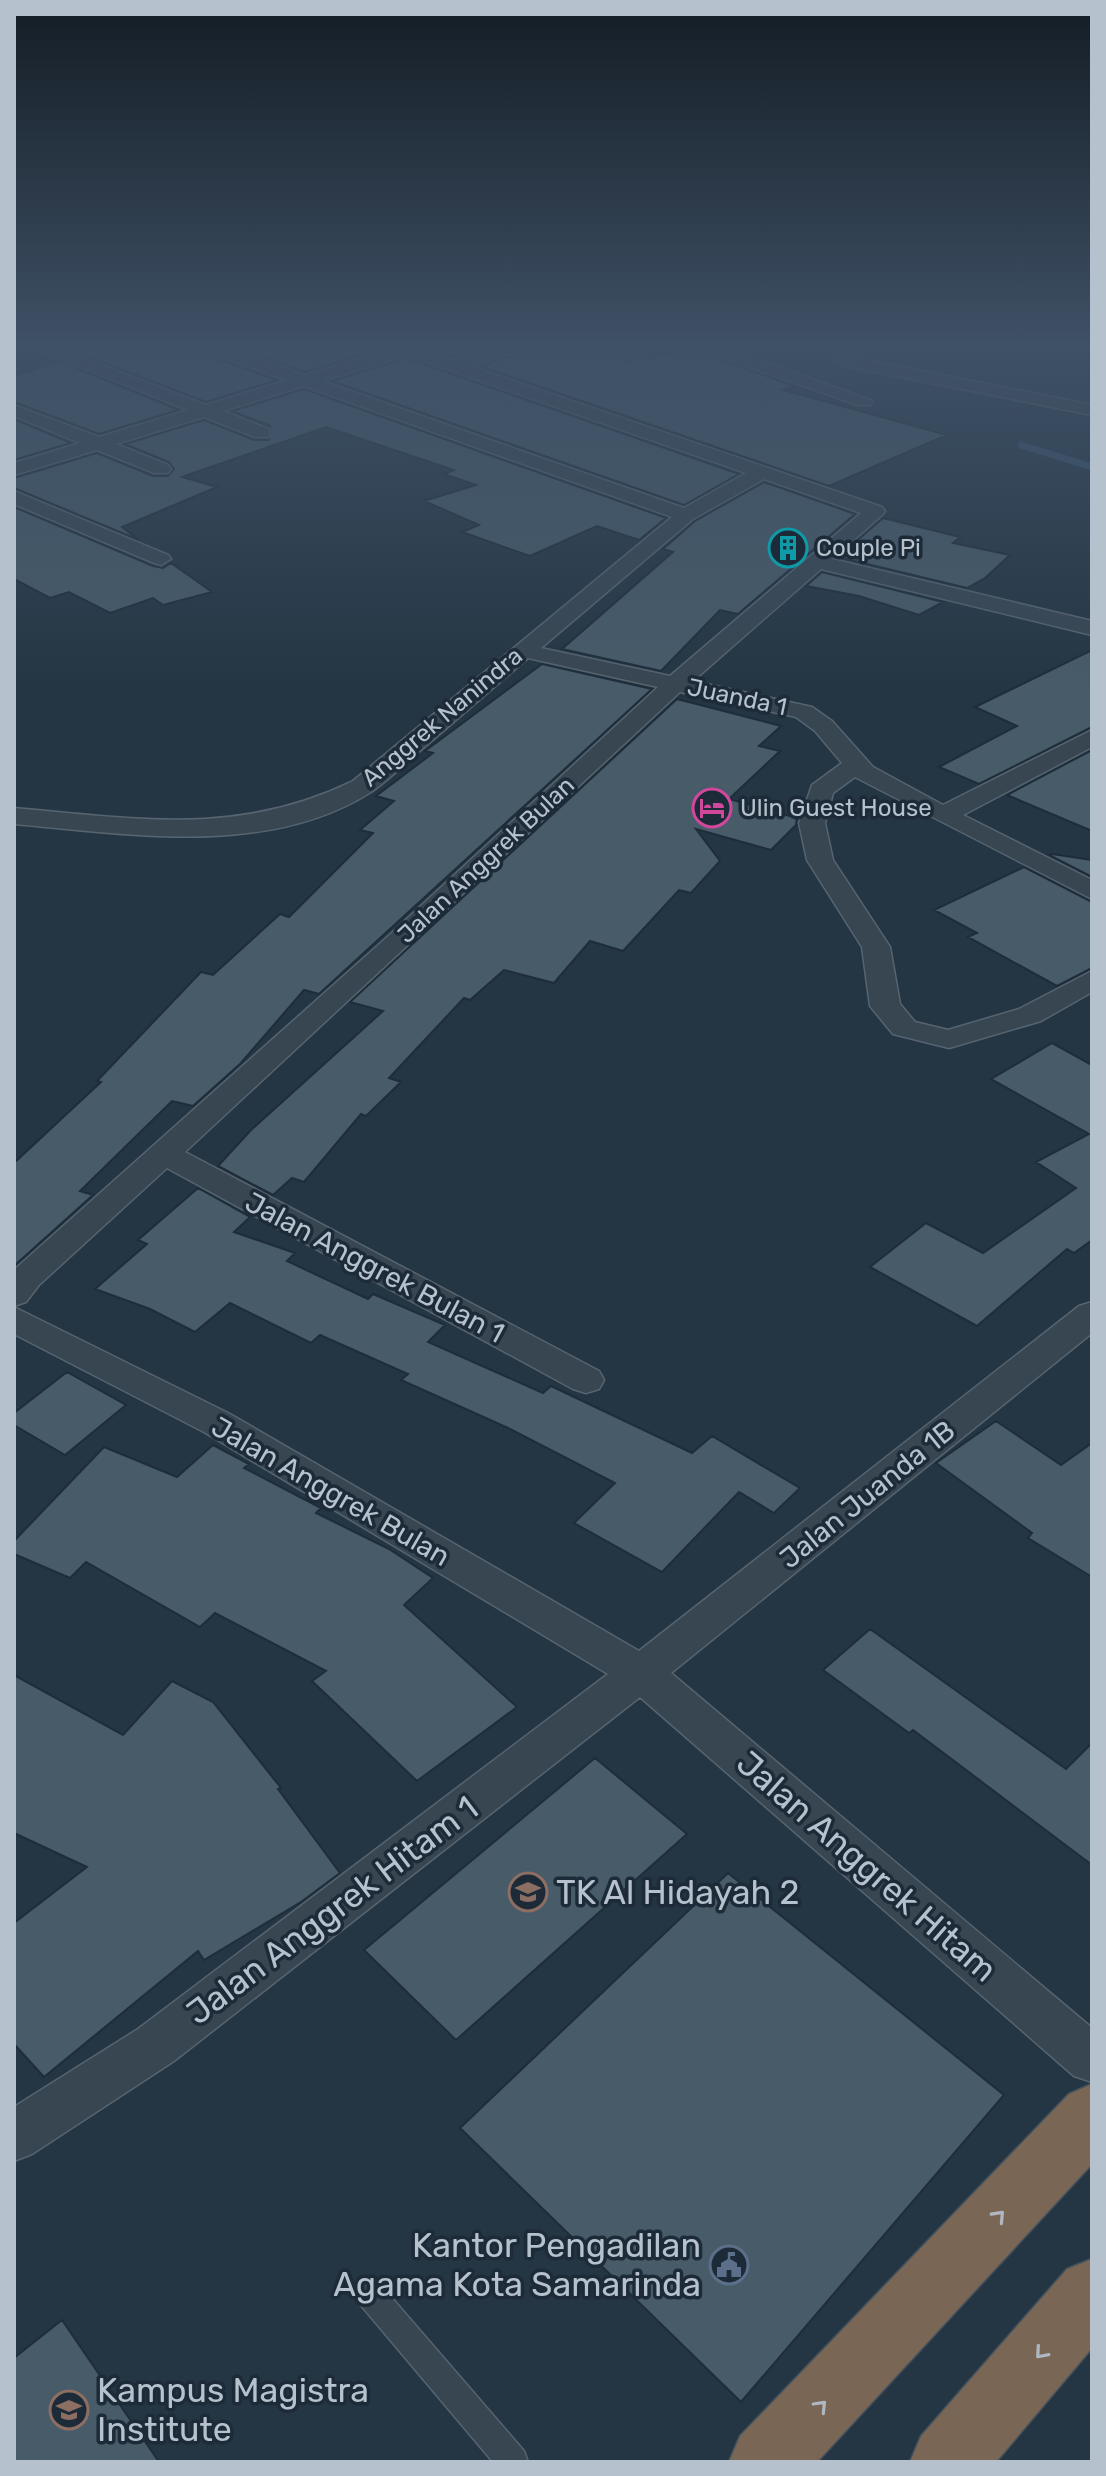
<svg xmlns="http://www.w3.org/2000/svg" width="1106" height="2476" viewBox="0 0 1106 2476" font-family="Rubik,sans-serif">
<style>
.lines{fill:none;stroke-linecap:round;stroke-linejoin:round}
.stream{stroke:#37536b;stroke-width:7}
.building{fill:#475b69;stroke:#1f2d3a;stroke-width:2}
.lane-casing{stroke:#566470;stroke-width:3}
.street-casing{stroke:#566470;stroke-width:3}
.highway-casing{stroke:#43515d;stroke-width:3}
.lane{fill:#384652;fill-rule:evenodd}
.street{fill:#384652;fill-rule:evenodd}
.highway{fill:#796655;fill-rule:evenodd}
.oneway{stroke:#afb8c0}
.labels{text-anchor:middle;stroke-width:7;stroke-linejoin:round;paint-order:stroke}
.far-poi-label{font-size:24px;fill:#b5c1cc;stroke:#1d2b38;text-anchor:start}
.far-street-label{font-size:24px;fill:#b5c1cc;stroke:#1d2b38}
.street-label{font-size:28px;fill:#b5c1cc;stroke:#1d2b38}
.near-street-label{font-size:34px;fill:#b5c1cc;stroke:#1d2b38}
.near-poi-label{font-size:34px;fill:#b5c1cc;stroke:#1d2b38;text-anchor:start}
</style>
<rect width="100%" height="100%" fill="#243543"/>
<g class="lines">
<path class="stream" d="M 1021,445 L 1092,467"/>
</g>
<path class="building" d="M 49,342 L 184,342 L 188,349 L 277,380 L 206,402 Z
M 218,342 L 372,342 L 381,349 L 305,372 Z
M 407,342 L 502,342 L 453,357 Z
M 538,342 L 648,342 L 618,353 L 627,361 L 651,354 L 651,358 L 686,348 L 795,386 L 783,390 L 947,435 L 829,486 L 480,366 L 534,349 Z
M 406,358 L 739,474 L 684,505 L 332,381 Z
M 59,361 L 179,410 L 99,434 L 14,402 L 14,376 Z
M 304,389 L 666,518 L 639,540 L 597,526 L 530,556 L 462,532 L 479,525 L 424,501 L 476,485 L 444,474 L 454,470 L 326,427 L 182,477 L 217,487 L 122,527 L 139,540 L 14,488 L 14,478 L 97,453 L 153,476 L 168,476 L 174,469 L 169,462 L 125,444 L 204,420 L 254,440 L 269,440 L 270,426 L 232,411 Z
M 14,419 L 71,443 L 14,460 Z
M 764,482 L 855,514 L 738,614 L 720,610 L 661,671 L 562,649 L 673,552 L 663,549 L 695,521 Z
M 14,507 L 153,566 L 163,568 L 171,563 L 212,592 L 163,605 L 153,598 L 110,613 L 69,592 L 50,598 L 14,579 Z
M 883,518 L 960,537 L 953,543 L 1010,555 L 985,578 L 967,588 L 838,557 Z
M 822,572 L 943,602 L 919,615 L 859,596 L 806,586 Z
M 1092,650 L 1092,727 L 979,784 L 939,767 L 1017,726 L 975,707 Z
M 542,664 L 652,689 L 319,994 L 304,990 L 240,1064 L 193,1106 L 172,1101 L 80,1191 L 93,1195 L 14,1266 L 14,1163 L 101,1082 L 97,1081 L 201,972 L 213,975 L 280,914 L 289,917 L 373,833 L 360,830 L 394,801 L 376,796 L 433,753 L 425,751 Z
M 677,699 L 781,726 L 759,746 L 780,751 L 729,799 L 797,818 L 796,825 L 771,850 L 696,829 L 720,861 L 691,893 L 679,890 L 623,951 L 590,941 L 554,983 L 504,970 L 470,1000 L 464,998 L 389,1078 L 401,1082 L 366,1116 L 361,1114 L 304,1182 L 292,1178 L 273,1195 L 218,1166 L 251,1130 L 383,1011 L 350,1002 Z
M 1092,750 L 1092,831 L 1007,795 Z
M 1052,854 L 1092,860 L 1092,877 L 1049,855 Z
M 1024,867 L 1092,902 L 1092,968 L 1057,986 L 968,937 L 977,933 L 934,910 Z
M 1052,1043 L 1092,1065 L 1092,1240 L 1074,1253 L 1067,1249 L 977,1326 L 870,1267 L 926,1223 L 983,1253 L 1076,1188 L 1036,1162 L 1089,1134 L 991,1079 Z
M 198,1188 L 250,1217 L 234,1232 L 295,1253 L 287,1261 L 368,1299 L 373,1294 L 445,1325 L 428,1342 L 543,1393 L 551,1386 L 692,1453 L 712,1436 L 800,1488 L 774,1513 L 739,1492 L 662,1572 L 574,1523 L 615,1483 L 508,1428 L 401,1380 L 408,1374 L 320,1335 L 311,1343 L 230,1303 L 195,1332 L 150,1309 L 95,1289 L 147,1244 L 138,1240 Z
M 67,1372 L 126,1405 L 65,1455 L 14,1425 L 14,1413 Z
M 996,1421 L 1061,1465 L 1092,1443 L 1092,1577 L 1028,1538 L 1032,1533 L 936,1463 Z
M 213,1445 L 249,1464 L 244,1468 L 321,1508 L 316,1513 L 389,1549 L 433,1578 L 404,1605 L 517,1707 L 417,1781 L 312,1681 L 326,1671 L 215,1613 L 200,1627 L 86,1562 L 70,1578 L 14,1554 L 14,1541 L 104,1447 L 177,1477 Z
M 870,1629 L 1066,1769 L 1092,1743 L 1092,1865 L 913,1730 L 909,1733 L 823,1670 Z
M 14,1675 L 123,1735 L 172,1681 L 213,1702 L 281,1788 L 278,1789 L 340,1873 L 301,1902 L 204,1960 L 198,1951 L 44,2077 L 14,2044 L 14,1923 L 87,1867 L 14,1833 Z
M 595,1758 L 687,1834 L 456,2040 L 364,1950 Z
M 728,1873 L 1004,2095 L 741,2402 L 460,2128 Z
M 62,2320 L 159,2462 L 14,2462 L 14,2358 Z"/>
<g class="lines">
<defs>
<path id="lane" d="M 670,342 L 684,342 L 626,358 L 621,355 Z
M 369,2279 L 379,2283 L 524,2451 L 528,2462 L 493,2462 L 359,2303 L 355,2293 L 359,2283 Z"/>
<path id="street" d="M 19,342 L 41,342 L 206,405 L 287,380 L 189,346 L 187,342 L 210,342 L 305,375 L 389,350 L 375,342 L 398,342 L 453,360 L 511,342 L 535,342 L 533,346 L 470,366 L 882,507 L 885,511 L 882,515 L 832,559 L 1092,621 L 1092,635 L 821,569 L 693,681 L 812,707 L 832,721 L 873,767 L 943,805 L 1092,730 L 1092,747 L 963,815 L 1092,880 L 1092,899 L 855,777 L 833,793 L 825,823 L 833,860 L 890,947 L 900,1004 L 915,1022 L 948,1030 L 1019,1009 L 1092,971 L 1092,992 L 1041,1021 L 949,1048 L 893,1034 L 870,1006 L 862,947 L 807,860 L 799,823 L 812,785 L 842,763 L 815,731 L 796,717 L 680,692 L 185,1152 L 599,1371 L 604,1380 L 599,1389 L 586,1393 L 573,1389 L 167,1168 L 39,1285 L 26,1302 L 14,1306 L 15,1269 L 385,939 L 658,687 L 528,658 C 493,688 457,719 422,749 C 405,763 389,780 371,792 C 267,858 129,834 14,824 L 14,808 C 138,819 237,837 353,781 L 672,517 L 304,386 L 223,411 L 269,429 L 269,437 L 255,437 L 204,417 L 116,444 L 168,465 L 171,469 L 168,473 L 154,473 L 97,450 L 14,475 L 14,463 L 80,443 L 14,416 L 14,405 L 99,437 L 188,410 ZM 406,355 L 746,473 L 684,508 L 322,381 ZM 764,479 L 861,513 L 670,676 L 541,648 L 693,519 Z
M 686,342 L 709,342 L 873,401 L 870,405 L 858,405 L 688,346 Z
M 841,355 L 1092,405 L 1092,415 L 835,364 L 835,356 Z
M 14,491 L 168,555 L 171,559 L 161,565 L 154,563 L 14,504 Z
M 1092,1302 L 1092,1333 L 671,1673 L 1092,2028 L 1092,2082 L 1074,2076 L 640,1697 L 174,2061 L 32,2154 L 14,2161 L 14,2107 L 138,2029 L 608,1674 L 204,1432 L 14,1334 L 14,1307 L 230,1414 L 639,1651 L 1079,1306 Z"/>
<path id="highway" d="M 1092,2084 L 1092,2164 L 817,2462 L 729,2462 L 740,2436 L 1069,2094 Z
M 1092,2259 L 1092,2348 L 996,2462 L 910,2462 L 921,2436 L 1067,2269 Z"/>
</defs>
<use href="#lane" class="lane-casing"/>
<use href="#street" class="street-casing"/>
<use href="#highway" class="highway-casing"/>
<use href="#lane" class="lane"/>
<use href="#street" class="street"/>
<use href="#highway" class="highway"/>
</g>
<defs><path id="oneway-chevron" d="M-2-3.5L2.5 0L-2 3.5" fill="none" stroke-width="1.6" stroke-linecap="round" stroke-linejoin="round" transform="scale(2)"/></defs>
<g class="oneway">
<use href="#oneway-chevron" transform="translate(999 2216) rotate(-47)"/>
<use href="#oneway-chevron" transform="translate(1041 2353) rotate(131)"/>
<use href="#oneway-chevron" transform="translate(821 2406) rotate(-46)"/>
</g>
<linearGradient id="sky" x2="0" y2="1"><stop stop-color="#141d25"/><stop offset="0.5" stop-color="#3f5166"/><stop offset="1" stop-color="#3f5166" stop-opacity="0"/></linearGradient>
<rect width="1106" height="688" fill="url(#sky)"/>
<defs>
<symbol id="building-ring" viewBox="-11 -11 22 22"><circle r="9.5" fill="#1d2b38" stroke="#0f9aa8" stroke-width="1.5"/><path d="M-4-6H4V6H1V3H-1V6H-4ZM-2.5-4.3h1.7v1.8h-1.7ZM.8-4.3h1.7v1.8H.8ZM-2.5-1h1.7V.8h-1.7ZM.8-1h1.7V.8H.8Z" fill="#0f9aa8"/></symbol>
<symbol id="hotel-ring" viewBox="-11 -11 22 22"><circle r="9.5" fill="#1d2b38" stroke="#d1479c" stroke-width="1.5"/><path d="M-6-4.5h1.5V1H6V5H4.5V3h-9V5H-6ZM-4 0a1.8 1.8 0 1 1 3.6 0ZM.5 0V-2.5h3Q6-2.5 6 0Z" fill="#d1479c"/></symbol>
<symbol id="school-ring" viewBox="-11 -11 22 22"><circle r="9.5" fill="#1d2b38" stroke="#8d6e63" stroke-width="1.5"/><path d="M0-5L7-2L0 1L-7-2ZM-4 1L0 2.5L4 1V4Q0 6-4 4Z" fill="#8d6e63"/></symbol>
<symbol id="civic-ring" viewBox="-11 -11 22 22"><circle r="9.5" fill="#1d2b38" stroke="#5c6f8a" stroke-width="1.5"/><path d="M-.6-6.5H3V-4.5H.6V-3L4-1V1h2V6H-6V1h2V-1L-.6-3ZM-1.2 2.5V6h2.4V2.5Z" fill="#5c6f8a"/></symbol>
<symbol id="university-ring" viewBox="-11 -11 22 22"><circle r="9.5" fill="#1d2b38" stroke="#8d6e63" stroke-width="1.5"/><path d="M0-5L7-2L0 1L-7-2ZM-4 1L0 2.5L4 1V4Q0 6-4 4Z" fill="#8d6e63"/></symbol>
</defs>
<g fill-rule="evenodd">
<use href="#building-ring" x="766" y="526" width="44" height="44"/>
<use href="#hotel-ring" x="690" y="786" width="44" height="44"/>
<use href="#school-ring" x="506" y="1870" width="44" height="44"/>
<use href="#civic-ring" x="707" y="2243" width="44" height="44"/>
<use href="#university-ring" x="47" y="2388" width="44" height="44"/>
</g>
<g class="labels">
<g class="far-poi-label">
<text x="816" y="556">Couple Pi</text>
<text x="740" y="816">Ulin Guest House</text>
</g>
<g class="far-street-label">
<text transform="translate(737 697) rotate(12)" y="8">Juanda 1</text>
<text transform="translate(442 717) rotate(-40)" y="8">Anggrek Nanindra</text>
<text transform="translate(486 860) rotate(-43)" y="8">Jalan Anggrek Bulan</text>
</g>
<g class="street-label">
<text transform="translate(375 1267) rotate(28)" y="10">Jalan Anggrek Bulan 1</text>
<text transform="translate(331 1491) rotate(30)" y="10">Jalan Anggrek Bulan</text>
<text transform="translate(867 1494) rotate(-39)" y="10">Jalan Juanda 1B</text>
</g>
<g class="near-street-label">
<text transform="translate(867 1866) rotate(41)" y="12">Jalan Anggrek Hitam</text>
<text transform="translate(332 1910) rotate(-37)" y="12">Jalan Anggrek Hitam 1</text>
</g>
<g class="near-poi-label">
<text x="556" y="1904">TK Al Hidayah 2</text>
<text x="701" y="2257" text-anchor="end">Kantor Pengadilan<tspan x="701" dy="39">Agama Kota Samarinda</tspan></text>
<text x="97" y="2402">Kampus Magistra<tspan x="97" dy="39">Institute</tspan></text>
</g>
</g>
<rect width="1106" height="2476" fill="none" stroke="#b5c1cc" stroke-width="32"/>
</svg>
